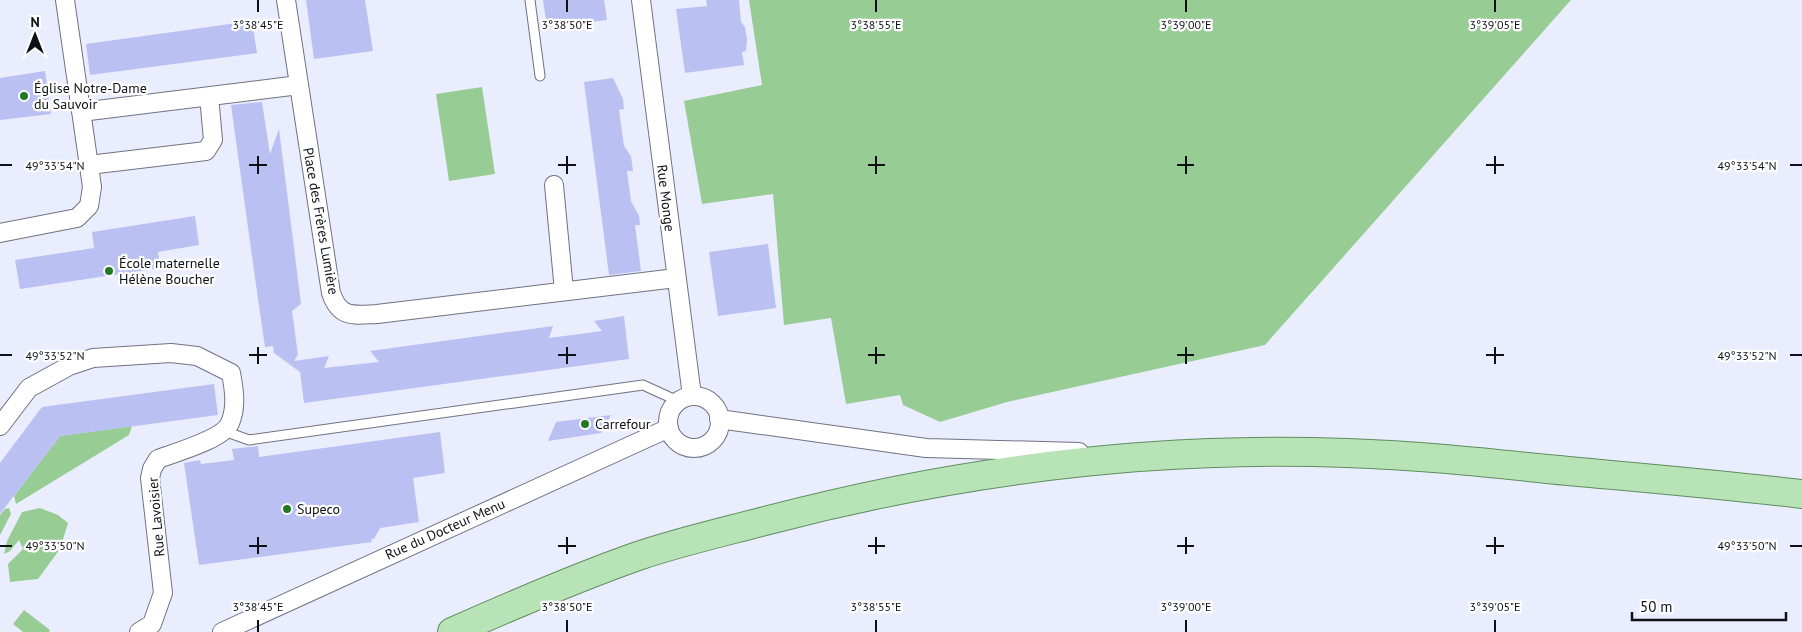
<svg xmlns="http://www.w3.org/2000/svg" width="1802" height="632" viewBox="0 0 1802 632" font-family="'PT Sans',sans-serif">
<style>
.green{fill:#98cc95}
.building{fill:#bbc0f3}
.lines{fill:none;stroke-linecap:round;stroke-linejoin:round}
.lane-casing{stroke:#707281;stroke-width:11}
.street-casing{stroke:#707281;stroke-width:20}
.primary-casing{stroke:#5e8d5e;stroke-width:30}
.lane{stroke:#fff;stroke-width:9}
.street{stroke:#fff;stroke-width:18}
.primary{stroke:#b8e3b6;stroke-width:28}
.ticks{fill:none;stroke:#0f1016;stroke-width:2}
.poi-dot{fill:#227824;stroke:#fff;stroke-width:2}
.labels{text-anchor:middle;stroke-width:4.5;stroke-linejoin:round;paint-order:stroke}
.poi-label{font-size:14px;fill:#0f1016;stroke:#fff;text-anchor:start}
.street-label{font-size:14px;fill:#0f1016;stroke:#fff}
.ticks-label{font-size:12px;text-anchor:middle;fill:#0f1016;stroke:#fff;stroke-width:4.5;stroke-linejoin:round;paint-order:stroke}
</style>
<rect width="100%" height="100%" fill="#eaedfe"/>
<path class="green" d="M 749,0 L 1571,0 L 1265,345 L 1007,402 L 940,422 L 903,405 L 900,395 L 846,404 L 831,318 L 784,325 L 773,194 L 702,204 L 684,101 L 762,85 Z
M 482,87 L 495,174 L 449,181 L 436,94 Z
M 132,426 L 129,435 L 16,504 L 14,496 L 60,436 Z
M 9,508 L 11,514 L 0,535 L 0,515 L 5,509 Z
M 40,508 L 58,515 L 68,523 L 60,549 L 38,579 L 10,582 L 8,564 L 23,549 L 19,540 L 10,551 L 4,554 L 7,541 L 22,512 Z
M 24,610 L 50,630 L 49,632 L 23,632 L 13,624 Z"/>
<path class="building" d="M 306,0 L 365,0 L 373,51 L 314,59 Z
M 543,0 L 604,0 L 607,20 L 547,27 Z
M 706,0 L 739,0 L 741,22 L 745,27 L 747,39 L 746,51 L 742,52 L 744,65 L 685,73 L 676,9 L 707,6 Z
M 252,21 L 257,53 L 90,75 L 86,44 Z
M 45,71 L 51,114 L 0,120 L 0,78 Z
M 613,78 L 623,99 L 624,109 L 619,110 L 624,146 L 631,156 L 633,171 L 627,171 L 631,201 L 639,216 L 640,225 L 635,225 L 641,271 L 609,275 L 584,82 Z
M 262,102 L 270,154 L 279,129 L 293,240 L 301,304 L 292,311 L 298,355 L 294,361 L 329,356 L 324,368 L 379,362 L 370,351 L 553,326 L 549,338 L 602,331 L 594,321 L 624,316 L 629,359 L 304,403 L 300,372 L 274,353 L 273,346 L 265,347 L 256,285 L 231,105 Z
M 195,216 L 199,245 L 158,252 L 160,268 L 20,289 L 15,260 L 94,248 L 92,232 Z
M 768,244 L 776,308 L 718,316 L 709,252 Z
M 214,384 L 218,415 L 60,436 L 0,514 L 0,463 L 42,407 Z
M 611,415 L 601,433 L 548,441 L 556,422 Z
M 440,432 L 445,473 L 413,478 L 419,522 L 380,528 L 374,539 L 371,539 L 372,542 L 199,565 L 184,463 L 200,460 L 201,464 L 234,460 L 232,449 L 258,446 L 259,457 Z"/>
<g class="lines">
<defs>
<path id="lane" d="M 530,0 L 540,76
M 224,431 L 249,440 L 643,385 L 678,401"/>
<path id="street" d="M 286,0 L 331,293 C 340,319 354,315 377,314 L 676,278
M 641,0 L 692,396
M 81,112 L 299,85
M 89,165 L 206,151 L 213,140 L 209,96
M 554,185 L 564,291
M 0,233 L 77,218 L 89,206 L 92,187 L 65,0
M668 422a26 26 0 1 1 52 0a26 26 0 1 1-52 0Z
M 719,419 L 926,448 L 1079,452
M 0,426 L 29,388 L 69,366 L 93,358 L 171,353 L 197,356 L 231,373 C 234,389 237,407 230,423 C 224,439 174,453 158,459 L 152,469 L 150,478 L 163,593 L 152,624 L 139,632
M 222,632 L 669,428"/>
<path id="primary" d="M 452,632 C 513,605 575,578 638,556 C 679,542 723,532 765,521 C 954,471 1151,446 1347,453 C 1414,455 1481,462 1547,469 C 1632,477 1717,484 1802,494"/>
</defs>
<use href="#lane" class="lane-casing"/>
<use href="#street" class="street-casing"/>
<use href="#primary" class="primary-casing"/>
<use href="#lane" class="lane"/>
<use href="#street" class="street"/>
<use href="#primary" class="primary"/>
</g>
<path class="ticks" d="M 258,0 L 258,12M 567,0 L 567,12M 876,0 L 876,12M 1186,0 L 1186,12M 1495,0 L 1495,12M 258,156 L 258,174M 567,156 L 567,174M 876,156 L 876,174M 1186,156 L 1186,174M 1495,156 L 1495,174M 0,165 L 12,165M 249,165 L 267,165M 558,165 L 576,165M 868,165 L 885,165M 1177,165 L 1194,165M 1486,165 L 1504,165M 1790,165 L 1802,165M 258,347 L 258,364M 567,347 L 567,364M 876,347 L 876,364M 1186,347 L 1186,364M 1495,347 L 1495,364M 0,355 L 12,355M 249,355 L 267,355M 558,355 L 576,355M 868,355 L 885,355M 1177,355 L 1194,355M 1486,355 L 1504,355M 1790,355 L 1802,355M 258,537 L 258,554M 567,537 L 567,554M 876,537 L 876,554M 1186,537 L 1186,554M 1495,537 L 1495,554M 0,546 L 12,546M 249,546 L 267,546M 558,546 L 576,546M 868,546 L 885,546M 1177,546 L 1194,546M 1486,546 L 1504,546M 1790,546 L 1802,546M 258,620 L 258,632M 567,620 L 567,632M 876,620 L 876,632M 1186,620 L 1186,632M 1495,620 L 1495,632"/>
<g class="poi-dot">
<circle cx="24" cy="96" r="5"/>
<circle cx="109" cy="271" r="5"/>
<circle cx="585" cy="424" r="5"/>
<circle cx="287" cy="509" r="5"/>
</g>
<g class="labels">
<g class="poi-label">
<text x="34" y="93">Église Notre-Dame<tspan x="34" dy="16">du Sauvoir</tspan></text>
<text x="119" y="268">École maternelle<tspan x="119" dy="16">Hélène Boucher</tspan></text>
<text x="595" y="429">Carrefour</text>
<text x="297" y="514">Supeco</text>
</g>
<g class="street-label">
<text transform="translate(666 198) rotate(83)" y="5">Rue Monge</text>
<text transform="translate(321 221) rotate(80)" y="5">Place des Frères Lumière</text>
<text transform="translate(156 517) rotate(-95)" y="5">Rue Lavoisier</text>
<text transform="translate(445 529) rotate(-24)" y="5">Rue du Docteur Menu</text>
</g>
</g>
<g class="ticks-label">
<text x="258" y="29">3°38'45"E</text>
<text x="567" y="29">3°38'50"E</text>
<text x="876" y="29">3°38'55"E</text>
<text x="1186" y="29">3°39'00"E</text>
<text x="1495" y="29">3°39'05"E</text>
<text x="55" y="170">49°33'54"N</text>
<text x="1747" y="170">49°33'54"N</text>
<text x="55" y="360">49°33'52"N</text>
<text x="1747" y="360">49°33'52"N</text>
<text x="55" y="550">49°33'50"N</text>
<text x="1747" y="550">49°33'50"N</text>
<text x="258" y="611">3°38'45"E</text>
<text x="567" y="611">3°38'50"E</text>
<text x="876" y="611">3°38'55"E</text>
<text x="1186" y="611">3°39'00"E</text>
<text x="1495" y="611">3°39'05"E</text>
</g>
<g transform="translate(35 35)" stroke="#ffffff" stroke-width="4" paint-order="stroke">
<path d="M0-4L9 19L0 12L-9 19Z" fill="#0f1016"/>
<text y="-8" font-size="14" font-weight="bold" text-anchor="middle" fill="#0f1016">N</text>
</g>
<path d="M1632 612v8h154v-8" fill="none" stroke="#0f1016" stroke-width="2.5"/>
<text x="1640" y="612" font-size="15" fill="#0f1016" stroke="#ffffff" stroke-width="4" paint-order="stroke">50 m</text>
</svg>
